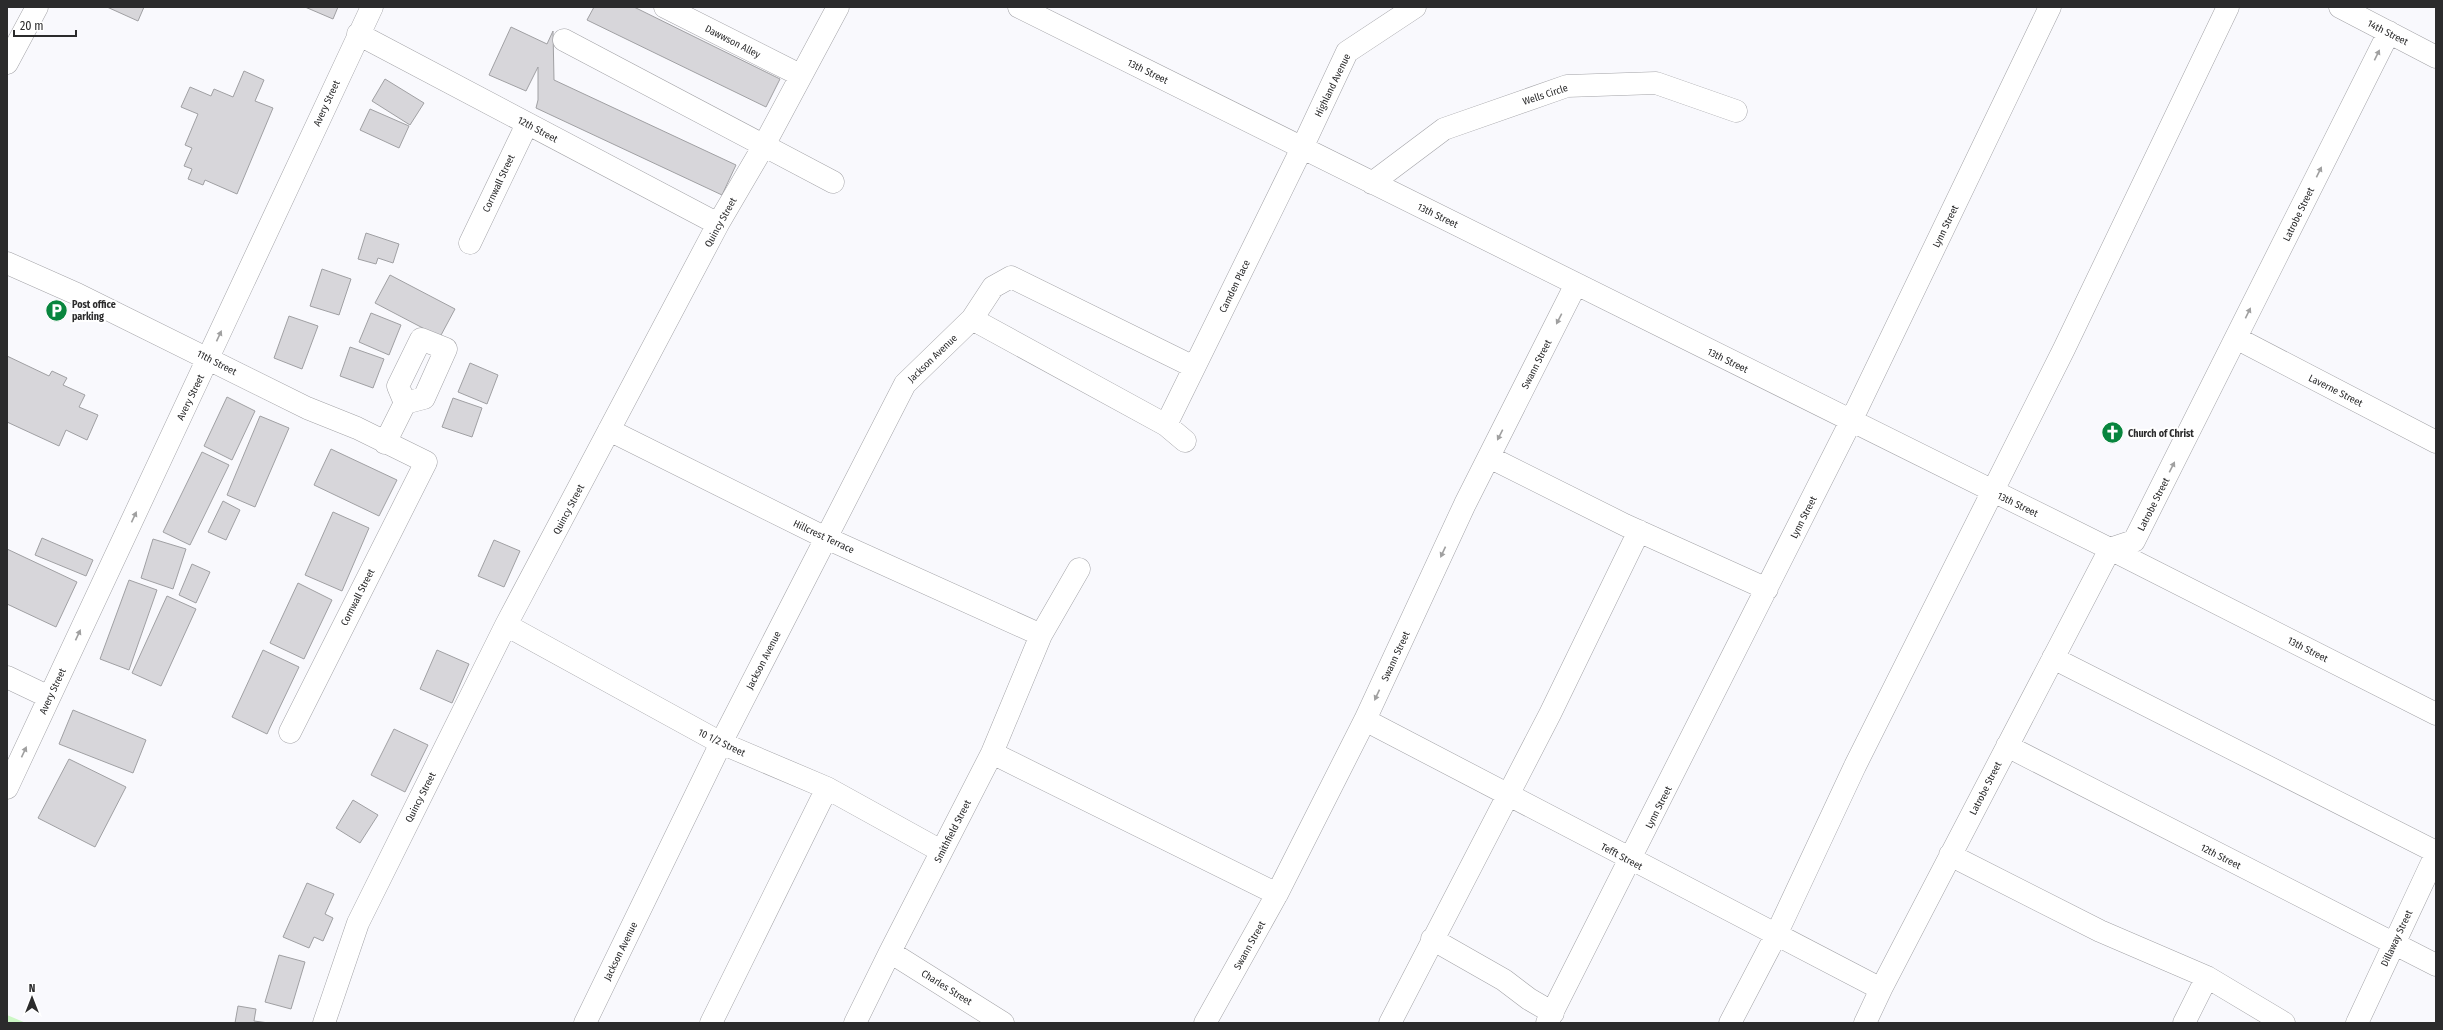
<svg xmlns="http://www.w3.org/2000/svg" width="2443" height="1030" viewBox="0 0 2443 1030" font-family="'Fira Sans Condensed',sans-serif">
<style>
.green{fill:#ccf7c5}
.building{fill:#d7d6da;stroke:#a0a0a3}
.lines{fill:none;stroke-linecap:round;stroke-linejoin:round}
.minor-casing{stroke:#a3a3a7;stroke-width:23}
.minor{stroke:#fff;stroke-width:22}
.oneway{fill:#a0a0a0}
.labels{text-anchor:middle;stroke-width:4;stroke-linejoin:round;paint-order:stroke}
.street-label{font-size:10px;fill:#2b2b2c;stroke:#fff}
.poi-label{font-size:10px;font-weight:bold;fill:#2b2b2c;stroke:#fff;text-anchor:start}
</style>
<rect width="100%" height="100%" fill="#f9f9fd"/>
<path class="green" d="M 7,1015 L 26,1023 L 7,1023 Z"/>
<path class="building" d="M 107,7 L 144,7 L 138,21 Z
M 305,7 L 338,7 L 333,19 Z
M 594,7 L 634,7 L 780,79 L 766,107 L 587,20 Z
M 511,27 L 547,44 L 553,31 L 554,80 L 736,165 L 722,195 L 536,108 L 538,100 L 538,67 L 526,91 L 489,75 Z
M 244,71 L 264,80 L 255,101 L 273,108 L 237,194 L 205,180 L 203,185 L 188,179 L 192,169 L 184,166 L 192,148 L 185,145 L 198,114 L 181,107 L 190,87 L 211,96 L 214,89 L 233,97 Z
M 385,79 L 424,103 L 410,125 L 372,101 Z
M 370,109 L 409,126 L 399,148 L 360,130 Z
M 366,233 L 399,244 L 393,263 L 378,258 L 376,264 L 358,259 Z
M 322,269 L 351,279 L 339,315 L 310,306 Z
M 390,275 L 455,309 L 440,337 L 375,303 Z
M 371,313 L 401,325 L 389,355 L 359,342 Z
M 289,316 L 318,326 L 302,369 L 274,358 Z
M 350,347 L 384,359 L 373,388 L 340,376 Z
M 7,356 L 49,376 L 52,371 L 67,378 L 63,385 L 85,395 L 79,407 L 98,415 L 87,440 L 66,430 L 59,446 L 7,422 Z
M 470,363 L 498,375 L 487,404 L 458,392 Z
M 227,397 L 255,411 L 232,460 L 204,446 Z
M 453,398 L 482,408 L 472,437 L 442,427 Z
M 260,416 L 289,428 L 255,507 L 227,495 Z
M 331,449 L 397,480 L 379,516 L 314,485 Z
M 202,452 L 229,465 L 190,545 L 163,532 Z
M 223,501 L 240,510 L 226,540 L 208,532 Z
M 333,512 L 369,528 L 342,591 L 305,575 Z
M 42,538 L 93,560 L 86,576 L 35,555 Z
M 153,539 L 186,549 L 173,589 L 141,578 Z
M 494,540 L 520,551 L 504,587 L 478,576 Z
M 7,549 L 77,582 L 56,627 L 7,604 Z
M 192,564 L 210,572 L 196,603 L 179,595 Z
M 129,580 L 157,590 L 129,670 L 100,659 Z
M 298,583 L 332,600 L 304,659 L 270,643 Z
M 167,596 L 196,609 L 161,686 L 132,673 Z
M 263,650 L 299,667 L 267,734 L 232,717 Z
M 437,650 L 469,664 L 452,703 L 420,689 Z
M 73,710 L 146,740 L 133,773 L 59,744 Z
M 394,729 L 428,745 L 405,792 L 371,775 Z
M 69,759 L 126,787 L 95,847 L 38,818 Z
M 353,800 L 378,815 L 360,843 L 336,828 Z
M 307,883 L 334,894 L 325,914 L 333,918 L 323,941 L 314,937 L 309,948 L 283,937 Z
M 279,955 L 305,962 L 291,1009 L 265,1002 Z
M 238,1006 L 256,1009 L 254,1021 L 269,1023 L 235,1023 Z"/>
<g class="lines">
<defs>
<path id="minor" d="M 665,7 L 800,75
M 1019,7 L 2110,549 L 2436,714
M 2340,7 L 2436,57
M 358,34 L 718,224
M 564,40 L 833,182
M 7,63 L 37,7
M 1372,183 L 1444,129 L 1567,86 L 1656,83 L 1736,111
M 470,243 L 527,124
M 7,263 L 77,294 L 307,408 L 357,428 L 426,462 L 290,732
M 972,319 L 1166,425 L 1185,441
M 2236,338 L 2436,442
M 1166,425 L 1302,148 L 1347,52 L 1415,7
M 609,430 L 824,537 L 1041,635
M 385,443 L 405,403 L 398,386 L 421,339 L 446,349 L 424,398 L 405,403
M 1489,457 L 1625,525 L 1767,589
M 506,625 L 721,743 L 827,788 L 941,851
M 2053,658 L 2436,852
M 7,677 L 49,697
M 1365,720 L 1881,989
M 2007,746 L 2436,965
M 992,753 L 1277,894
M 7,788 L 372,7
M 1950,855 L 2100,931 L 2207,977 L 2284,1023
M 1432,939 L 1504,980 L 1529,999 L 1553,1013
M 890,952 L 1003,1023
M 324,1023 L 358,923 L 506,625 L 718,224 L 763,147 L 838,7
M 585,1023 L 721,743 L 905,384 L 972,319 L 993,287 L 1011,277 L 1194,367
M 711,1023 L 827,788
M 855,1023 L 890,952 L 992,753 L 1041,635 L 1079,569
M 1205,1023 L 1277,894 L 1365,720 L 1465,504 L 1576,284
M 1390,1023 L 1550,714 L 1639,531
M 1547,1023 L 1851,421 L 2050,7
M 1730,1023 L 1776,935 L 1855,766 L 2064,349 L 2228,7
M 1865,1023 L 1881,989 L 2110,549 L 2134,541 L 2389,32
M 2184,1023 L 2207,977
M 2357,1023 L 2436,854"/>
</defs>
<use href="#minor" class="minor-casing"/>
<use href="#minor" class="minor"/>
</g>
<defs><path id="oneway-solid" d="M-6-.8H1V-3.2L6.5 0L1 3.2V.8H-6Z"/></defs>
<g class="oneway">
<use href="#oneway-solid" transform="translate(2377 55) rotate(-64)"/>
<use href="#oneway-solid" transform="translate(2319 172) rotate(-64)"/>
<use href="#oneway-solid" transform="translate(2248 313) rotate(-64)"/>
<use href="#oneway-solid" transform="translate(1559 319) rotate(117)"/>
<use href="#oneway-solid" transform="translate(219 336) rotate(-65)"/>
<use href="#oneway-solid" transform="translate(1500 435) rotate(117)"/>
<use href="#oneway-solid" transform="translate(2172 467) rotate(-63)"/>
<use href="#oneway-solid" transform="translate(134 517) rotate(-65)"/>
<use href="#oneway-solid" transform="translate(1443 552) rotate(115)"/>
<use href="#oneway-solid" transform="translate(78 635) rotate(-65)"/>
<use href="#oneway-solid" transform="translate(1377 695) rotate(115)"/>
<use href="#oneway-solid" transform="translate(24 752) rotate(-65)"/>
</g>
<defs>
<symbol id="parking-disc" viewBox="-11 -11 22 22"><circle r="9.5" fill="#08853e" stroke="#fff"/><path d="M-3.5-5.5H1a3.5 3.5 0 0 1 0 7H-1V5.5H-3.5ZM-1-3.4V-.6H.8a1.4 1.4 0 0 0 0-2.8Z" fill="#fff"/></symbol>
<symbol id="church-disc" viewBox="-11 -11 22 22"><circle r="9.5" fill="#08853e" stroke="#fff"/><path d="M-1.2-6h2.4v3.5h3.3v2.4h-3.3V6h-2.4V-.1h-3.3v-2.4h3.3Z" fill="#fff"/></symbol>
</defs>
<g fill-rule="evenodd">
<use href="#parking-disc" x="44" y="298" width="25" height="25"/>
<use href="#church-disc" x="2100" y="420" width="25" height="25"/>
</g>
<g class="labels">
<g class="street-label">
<text transform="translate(2388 32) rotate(27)" y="4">14th Street</text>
<text transform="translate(733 41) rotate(27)" y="4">Dawwson Alley</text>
<text transform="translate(1148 71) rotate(26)" y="4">13th Street</text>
<text transform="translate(1332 85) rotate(-64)" y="4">Highland Avenue</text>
<text transform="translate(1545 94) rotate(-18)" y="4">Wells Circle</text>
<text transform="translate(326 103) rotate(-65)" y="4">Avery Street</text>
<text transform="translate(538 129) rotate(28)" y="4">12th Street</text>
<text transform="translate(498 183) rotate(-65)" y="4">Cornwall Street</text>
<text transform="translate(2298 214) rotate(-64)" y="4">Latrobe Street</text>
<text transform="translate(1438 215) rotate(26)" y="4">13th Street</text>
<text transform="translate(720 222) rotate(-61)" y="4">Quincy Street</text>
<text transform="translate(1945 226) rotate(-64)" y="4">Lynn Street</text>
<text transform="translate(1234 286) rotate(-64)" y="4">Camden Place</text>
<text transform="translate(932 358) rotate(-44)" y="4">Jackson Avenue</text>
<text transform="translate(1728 360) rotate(26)" y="4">13th Street</text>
<text transform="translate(217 362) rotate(27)" y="4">11th Street</text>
<text transform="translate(1536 364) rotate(-63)" y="4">Swann Street</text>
<text transform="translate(2336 390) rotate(27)" y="4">Laverne Street</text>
<text transform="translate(190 397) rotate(-64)" y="4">Avery Street</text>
<text transform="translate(2018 504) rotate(26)" y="4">13th Street</text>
<text transform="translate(2153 504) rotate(-63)" y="4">Latrobe Street</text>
<text transform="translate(568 509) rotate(-62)" y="4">Quincy Street</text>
<text transform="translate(1803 517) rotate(-63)" y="4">Lynn Street</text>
<text transform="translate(824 536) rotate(25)" y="4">Hillcrest Terrace</text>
<text transform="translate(357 597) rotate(-63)" y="4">Cornwall Street</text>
<text transform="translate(2308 649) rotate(27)" y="4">13th Street</text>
<text transform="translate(1395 656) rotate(-65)" y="4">Swann Street</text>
<text transform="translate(763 660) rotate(-63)" y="4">Jackson Avenue</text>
<text transform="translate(52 691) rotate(-65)" y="4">Avery Street</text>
<text transform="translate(722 742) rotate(26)" y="4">10 1/2 Street</text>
<text transform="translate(1985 788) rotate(-63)" y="4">Latrobe Street</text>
<text transform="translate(420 797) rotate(-63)" y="4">Quincy Street</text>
<text transform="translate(1658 807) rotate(-63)" y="4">Lynn Street</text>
<text transform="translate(952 831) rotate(-63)" y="4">Smithfield Street</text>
<text transform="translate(1622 856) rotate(28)" y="4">Tefft Street</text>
<text transform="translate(2221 856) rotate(27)" y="4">12th Street</text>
<text transform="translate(2396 938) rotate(-65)" y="4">Dillaway Street</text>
<text transform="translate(1249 945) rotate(-61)" y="4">Swann Street</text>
<text transform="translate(620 951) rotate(-64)" y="4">Jackson Avenue</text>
<text transform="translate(947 987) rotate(32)" y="4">Charles Street</text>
</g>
<g class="poi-label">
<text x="72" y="308">Post office<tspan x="72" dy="12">parking</tspan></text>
<text x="2128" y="437">Church of Christ</text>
</g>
</g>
<rect width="2443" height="1030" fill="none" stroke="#2b2b2c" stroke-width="16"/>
<g transform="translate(32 998)" stroke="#ffffff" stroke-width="3" paint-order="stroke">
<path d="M0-3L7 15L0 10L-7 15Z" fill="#2b2b2c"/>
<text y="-6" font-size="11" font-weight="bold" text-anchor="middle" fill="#2b2b2c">N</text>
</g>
<path d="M14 30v6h62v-6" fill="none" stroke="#2b2b2c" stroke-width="2"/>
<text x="20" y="30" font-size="12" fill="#2b2b2c" stroke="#ffffff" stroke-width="3" paint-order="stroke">20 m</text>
</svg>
